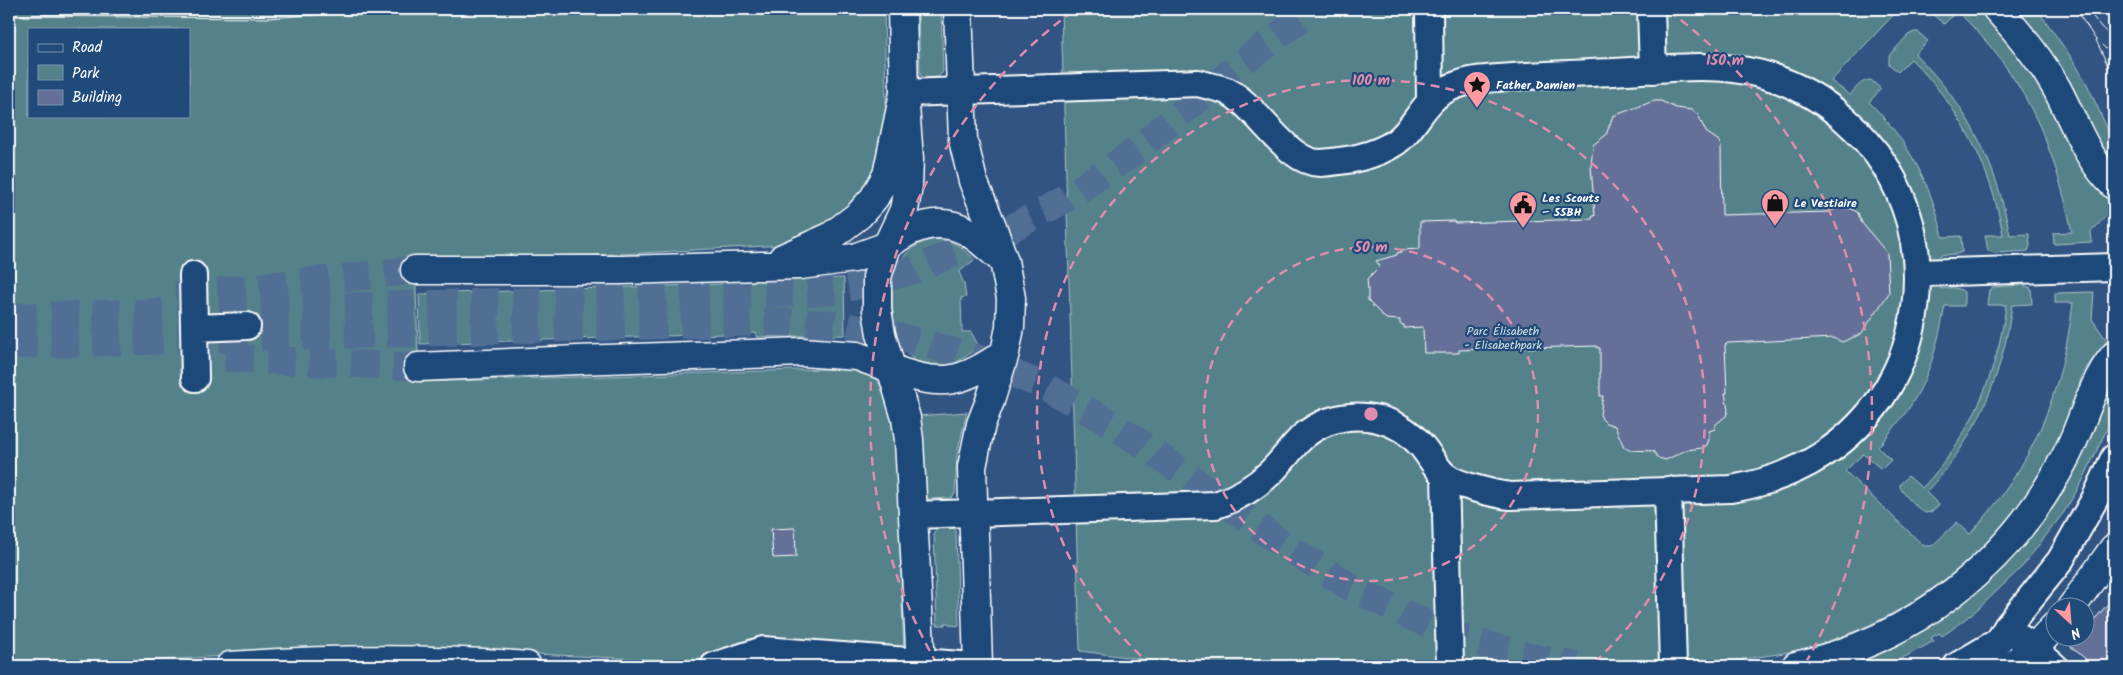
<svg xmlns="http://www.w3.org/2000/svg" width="2123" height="675" viewBox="0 0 2123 675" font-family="Kalam,sans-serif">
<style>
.green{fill:#54828a;stroke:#aac0c4;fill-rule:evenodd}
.building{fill:#657099;stroke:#fff}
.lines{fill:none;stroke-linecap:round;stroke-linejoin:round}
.highway-tunnel{stroke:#516e95;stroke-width:28;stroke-dasharray:28 14;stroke-linecap:butt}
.minor-casing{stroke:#fff;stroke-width:30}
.major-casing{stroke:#fff;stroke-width:31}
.highway-casing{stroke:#fff;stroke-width:31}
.minor{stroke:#1f4a7a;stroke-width:26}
.major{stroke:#1f4a7a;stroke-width:28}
.highway{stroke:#1f4a7a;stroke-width:28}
.tram{stroke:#fff;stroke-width:1}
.ring{fill:none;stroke:#e08cad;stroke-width:2.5;stroke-dasharray:9 6}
.labels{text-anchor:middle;stroke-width:4.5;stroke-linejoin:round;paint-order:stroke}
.poi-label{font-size:12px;font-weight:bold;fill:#fff;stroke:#1f4a7a;text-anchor:start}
.park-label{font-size:12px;fill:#d4e0e2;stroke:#1f4a7a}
.centre{fill:#e08cad;stroke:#1f4a7a;stroke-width:2.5}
.ring-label{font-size:15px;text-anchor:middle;font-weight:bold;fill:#e08cad;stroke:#1f4a7a;stroke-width:4.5;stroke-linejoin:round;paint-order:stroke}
</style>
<rect width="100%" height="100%" fill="#325482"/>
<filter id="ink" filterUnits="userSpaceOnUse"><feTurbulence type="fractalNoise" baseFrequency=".02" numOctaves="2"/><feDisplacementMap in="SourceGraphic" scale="10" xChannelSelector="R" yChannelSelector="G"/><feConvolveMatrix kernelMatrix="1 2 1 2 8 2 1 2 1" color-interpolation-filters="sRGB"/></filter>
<g filter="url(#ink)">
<path class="green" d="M 9,9 L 884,9 L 887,138 L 884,161 L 854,210 L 785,245 L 620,254 L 415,259 L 419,382 L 827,369 C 877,369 881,377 895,421 L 904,655 L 903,666 L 726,666 L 700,662 L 514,653 L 243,655 L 57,666 L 9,666 ZM 29,29 L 189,29 L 189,116 L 29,116 Z
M 918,9 L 941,9 L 943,72 L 938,77 L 924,78 L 920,75 Z
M 1061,9 L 1899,9 L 1831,81 L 1850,95 C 1856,88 1861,80 1871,80 L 1881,89 L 1869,102 C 1908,140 1931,184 1943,237 L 1961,236 L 1962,252 L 1957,254 L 1940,255 L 1941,289 C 1949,288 1956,286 1964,292 L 1964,306 L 1945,306 C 1938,343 1929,380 1907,411 C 1898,423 1888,435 1878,447 L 1891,460 L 1884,467 L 1880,468 L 1863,454 L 1845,471 L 1924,546 L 1932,546 L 1957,522 L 1970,534 C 2033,466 2062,394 2073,303 L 2055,303 L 2055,293 L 2094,292 L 2092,319 L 2107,341 C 2098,352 2087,365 2081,378 C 2079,385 2078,393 2075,400 C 2069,419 2061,438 2051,455 C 1999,549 1916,616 1813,646 C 1790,653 1766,656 1742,659 L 1743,666 L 1196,666 L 1080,651 Z
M 1926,9 L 1982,9 L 2018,51 L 2108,194 L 2114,200 L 2114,208 L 2091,232 L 2092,242 L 2054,244 L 2053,233 L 2072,232 C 2054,144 2024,74 1957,11 L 1944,24 Z
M 2014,9 L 2037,9 L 2071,57 L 2086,82 L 2114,143 L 2114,166 L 2104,154 Z
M 1914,32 L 1918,32 L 1928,41 L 1915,54 C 1968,107 1996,161 2010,235 L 2029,234 L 2030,246 L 2028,251 L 1995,253 L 1988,251 L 1985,235 L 2003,235 C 1991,166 1960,108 1911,59 L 1898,72 L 1889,64 L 1889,56 L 1908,35 Z
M 935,239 C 952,240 963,246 974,260 L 959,272 L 964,284 L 966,297 L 961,298 L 962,332 L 971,332 L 978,345 C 956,372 918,377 900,343 C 895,334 894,323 893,313 C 890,279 896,246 935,239 Z
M 844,278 L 845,335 L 756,337 L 756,333 L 420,344 L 419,294 L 751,283 L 751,280 Z
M 2023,285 L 2031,288 L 2032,304 L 2012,305 C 2003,376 1976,440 1926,492 L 1939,505 L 1931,512 L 1925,513 C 1919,510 1899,491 1900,485 C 1901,482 1906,478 1908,476 L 1922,488 C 1970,438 1998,373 2006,305 L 1987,305 L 1989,290 L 1993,287 Z
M 2114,379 L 2114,414 L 2082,482 L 2064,512 L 2022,567 L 1979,608 L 1951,630 L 1942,636 L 1939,633 L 1931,638 L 1934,641 L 1888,666 L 1839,666 L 2049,509 L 2077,466 Z
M 967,412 L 957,454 L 955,494 L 951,498 L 927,499 L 918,416 Z
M 938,526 L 952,526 L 956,531 L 959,626 L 950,625 L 949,623 L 945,623 L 945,625 L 937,625 L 934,533 Z"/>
<path class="building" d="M 1654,101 L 1661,101 L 1676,108 L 1692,110 L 1698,115 L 1706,132 L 1719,141 L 1721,147 L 1722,215 L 1829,212 L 1840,207 L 1852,209 L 1858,213 L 1862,223 L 1887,253 L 1889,293 L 1861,334 L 1842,342 L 1834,338 L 1728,343 L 1725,345 L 1727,393 L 1725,393 L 1728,410 L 1726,416 L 1715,425 L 1715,429 L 1709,431 L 1709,439 L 1707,445 L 1702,448 L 1686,450 L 1666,460 L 1658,458 L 1653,451 L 1629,450 L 1624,447 L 1615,426 L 1606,423 L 1602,419 L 1600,414 L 1603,396 L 1600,396 L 1600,348 L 1597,348 L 1597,346 L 1459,350 L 1459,353 L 1424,353 L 1423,327 L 1404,328 L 1404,325 L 1400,324 L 1400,320 L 1386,319 L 1368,301 L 1368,290 L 1367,279 L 1380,266 L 1376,261 L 1397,255 L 1397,253 L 1401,252 L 1401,250 L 1420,249 L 1420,222 L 1454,221 L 1455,223 L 1592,219 L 1593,216 L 1595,216 L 1591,166 L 1593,145 L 1606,135 L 1613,116 Z
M 795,528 L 796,557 L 773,558 L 771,529 Z
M 2114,597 L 2114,666 L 2094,666 L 2070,646 L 2078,638 L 2086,638 L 2086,629 Z"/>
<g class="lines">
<path class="highway-tunnel" d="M 176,296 L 415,270
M 9,317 L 765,294 L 833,291 L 864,284 L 913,270 L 1008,230 L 1064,200 L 1131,154 L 1242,63 L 1313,9
M 9,345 L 766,322 L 834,324 L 913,340 L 976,358 L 1046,387 L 1115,426 L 1191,478 L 1278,541 L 1352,588 L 1446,633 L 1530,657 L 1577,666
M 183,356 L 418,367"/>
<defs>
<path id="minor" d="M 1429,9 L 1430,101
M 1651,9 L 1653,70
M 904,93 L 1198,83 C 1207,86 1218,87 1227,91 C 1258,106 1287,164 1321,163 C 1346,161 1374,157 1396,142 C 1411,131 1418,114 1431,101 C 1443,87 1468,80 1486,79 C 1528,75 1571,74 1613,72 C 1653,70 1694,64 1734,69 C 1817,79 1888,142 1910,223 C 1924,278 1917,338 1888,387 C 1853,445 1797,478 1731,489 L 1510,496 C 1494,494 1456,485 1444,475 C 1435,467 1429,454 1421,445 C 1397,418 1361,410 1327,422 C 1297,434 1292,452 1271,472 C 1255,488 1237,498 1216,505 L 914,515
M 1917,273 L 2114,267
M 193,275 L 195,378
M 194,328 L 247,326
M 1445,476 L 1450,666
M 1668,490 L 1673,666
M 2007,627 L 2054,666
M 714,666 L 763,650 L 974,666
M 1957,666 L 1996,643
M 1984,666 L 2007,627 L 2060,561 L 2096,497 L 2114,458"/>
<path id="major" d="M 902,9 L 904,93 L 909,159 L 908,186 L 904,210 L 887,246 L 877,277 L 877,310 L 881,334 L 906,418 L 909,440 L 921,666
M 958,9 L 963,140 L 973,181 L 993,229 L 1004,261 L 1011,298 L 1010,327 L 1005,353 L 990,401 L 981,424 L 972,467 L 978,666
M 887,246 C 910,227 939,215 968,232 C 981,240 993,252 1004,261
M 892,369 C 943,388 961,383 1005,353
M 2071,608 L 2114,548
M 230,666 C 328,659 429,658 527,666
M 2011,666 L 2034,648 L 2056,625"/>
<path id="highway" d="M 1997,9 C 2020,34 2041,60 2057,89 C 2075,123 2086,158 2114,185
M 783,258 L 830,237 L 859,215 L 874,198 L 887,175 L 904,93
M 415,270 L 621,270 L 800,265 L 854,258 L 887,246
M 418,367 L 578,360 L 802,352 L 857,356 L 892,369
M 1796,666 C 1913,640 2010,564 2065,458 C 2083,425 2090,385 2114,356"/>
</defs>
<use href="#minor" class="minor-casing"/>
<use href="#major" class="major-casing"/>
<use href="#highway" class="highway-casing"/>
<use href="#minor" class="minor"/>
<use href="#major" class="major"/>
<use href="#highway" class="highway"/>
<path class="tram" d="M 222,9 L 270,9
M 2075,9 L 2089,29
M 2087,9 L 2101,27 L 2114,39
M 9,16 L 266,18 L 409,9
M 2085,23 L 2096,40 L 2114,79
M 2102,45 L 2114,57"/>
</g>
</g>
<g class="ring">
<circle cx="1371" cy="414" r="167"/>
<path d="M1152 666A334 334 0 1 1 1590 666"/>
<path d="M937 664A501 501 0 0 1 1073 11M1669 11A501 501 0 0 1 1805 664"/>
</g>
<defs>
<symbol id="sight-pin" viewBox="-11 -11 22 30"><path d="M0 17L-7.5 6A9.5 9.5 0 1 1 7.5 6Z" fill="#ff9aa2" stroke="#1f4a7a"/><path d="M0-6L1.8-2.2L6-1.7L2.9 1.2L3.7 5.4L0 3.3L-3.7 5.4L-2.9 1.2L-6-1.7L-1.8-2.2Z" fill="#111"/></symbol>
<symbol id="shop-pin" viewBox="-11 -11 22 30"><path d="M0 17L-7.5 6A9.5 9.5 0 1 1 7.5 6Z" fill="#ff9aa2" stroke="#1f4a7a"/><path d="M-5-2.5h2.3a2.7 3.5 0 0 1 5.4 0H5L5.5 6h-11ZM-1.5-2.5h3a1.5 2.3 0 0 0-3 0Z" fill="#111"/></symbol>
<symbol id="civic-pin" viewBox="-11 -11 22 30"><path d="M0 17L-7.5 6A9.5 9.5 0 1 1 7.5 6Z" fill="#ff9aa2" stroke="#1f4a7a"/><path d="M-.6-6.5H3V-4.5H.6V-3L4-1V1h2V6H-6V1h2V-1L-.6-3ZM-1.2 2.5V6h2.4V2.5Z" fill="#111"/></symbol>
</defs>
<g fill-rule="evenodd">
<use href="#sight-pin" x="1461" y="69" width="32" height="43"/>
<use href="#shop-pin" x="1759" y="187" width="32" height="43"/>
<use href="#civic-pin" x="1507" y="189" width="32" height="43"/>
</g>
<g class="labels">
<g class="poi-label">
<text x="1496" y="89">Father Damien</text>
<text x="1542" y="202">Les Scouts<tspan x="1542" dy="14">– 55BH</tspan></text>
<text x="1794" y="207">Le Vestiaire</text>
</g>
<g class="park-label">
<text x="1503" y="335">Parc Élisabeth<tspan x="1503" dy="14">- Elisabethpark</tspan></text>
</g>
</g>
<circle cx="1371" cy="414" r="8" class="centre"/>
<g class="ring-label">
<text x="1725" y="65">150 m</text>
<text x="1371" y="85">100 m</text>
<text x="1371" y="252">50 m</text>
</g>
<rect width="2123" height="675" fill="none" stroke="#1f4a7a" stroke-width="30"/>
<rect x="15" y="15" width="2093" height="645" fill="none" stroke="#fff" stroke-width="2" filter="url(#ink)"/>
<rect x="28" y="28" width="162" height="90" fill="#1f4a7a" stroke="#7992af"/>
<rect x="38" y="44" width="25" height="8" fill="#1f4a7a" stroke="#7992af"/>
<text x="72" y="52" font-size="15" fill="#ffffff">Road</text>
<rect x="38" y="65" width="25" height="15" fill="#54828a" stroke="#7992af"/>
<text x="72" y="78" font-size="15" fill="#ffffff">Park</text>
<rect x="38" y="90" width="25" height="15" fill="#657099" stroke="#7992af"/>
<text x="72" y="102" font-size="15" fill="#ffffff">Building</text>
<g transform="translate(2070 622) rotate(154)"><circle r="24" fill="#1f4a7a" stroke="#7992af"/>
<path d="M0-4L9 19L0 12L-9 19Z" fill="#ff9aa2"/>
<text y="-8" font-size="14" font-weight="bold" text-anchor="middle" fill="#ffffff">N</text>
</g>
</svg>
